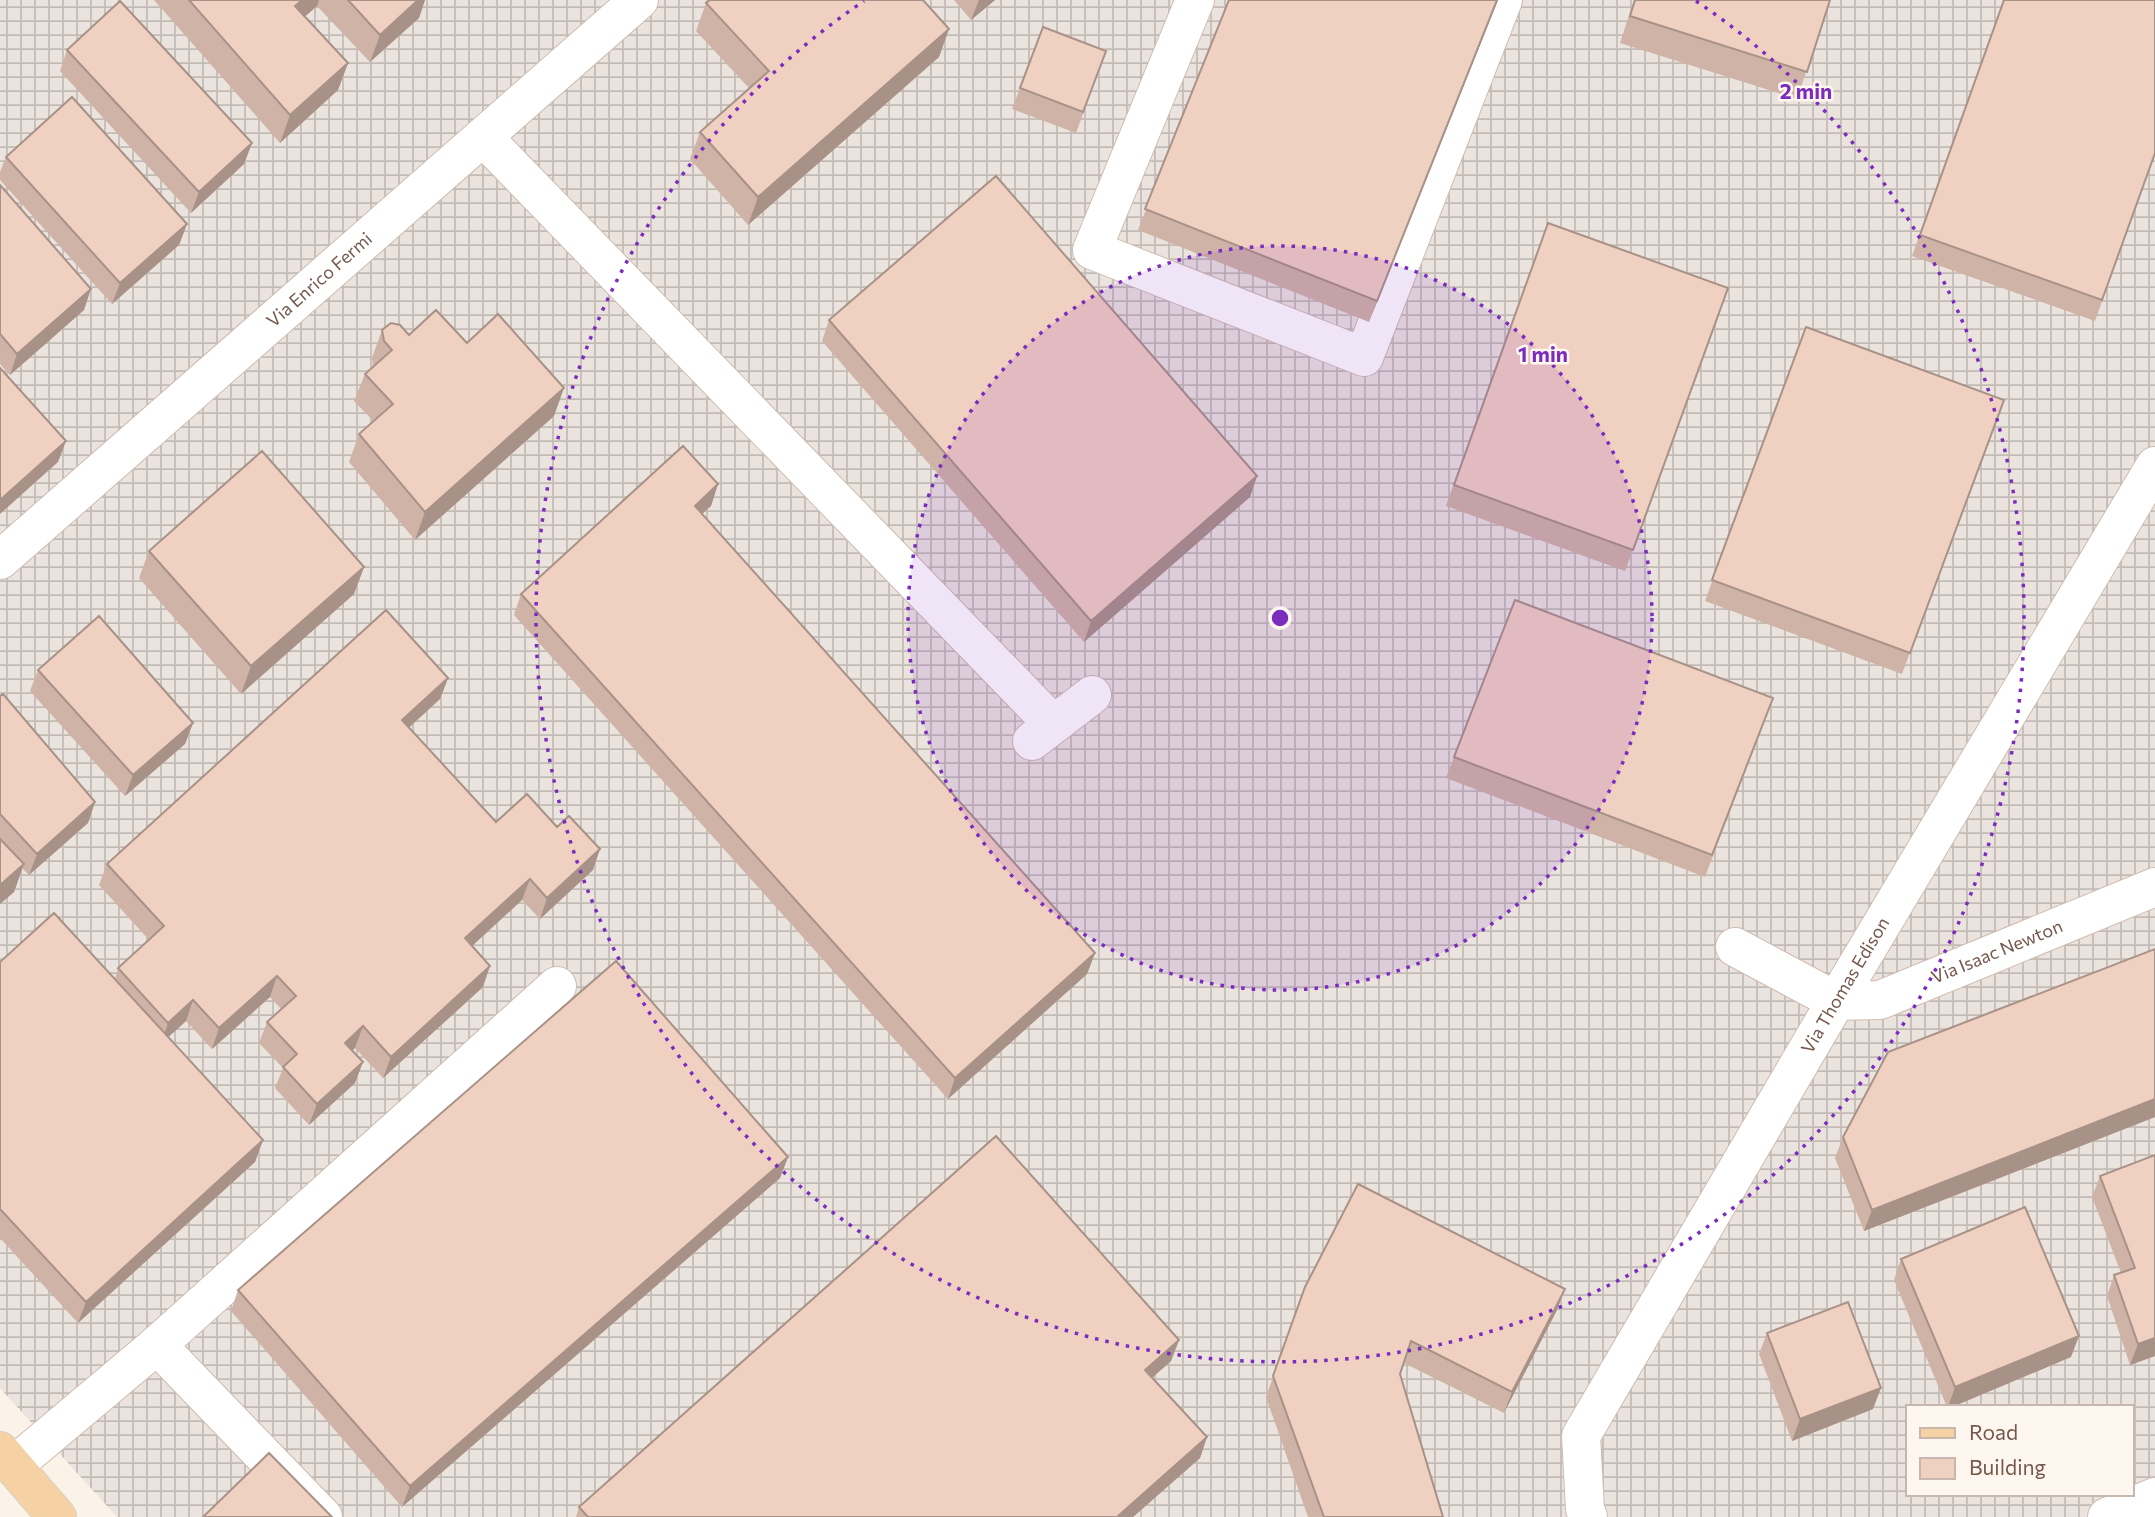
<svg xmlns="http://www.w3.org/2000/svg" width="2155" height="1517" viewBox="0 0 2155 1517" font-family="Commissioner,sans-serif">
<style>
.industrial{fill:url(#industrial-grid);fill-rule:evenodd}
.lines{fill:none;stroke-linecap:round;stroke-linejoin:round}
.minor-casing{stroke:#cfbcb1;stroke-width:40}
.major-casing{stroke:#d8d0cd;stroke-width:40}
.minor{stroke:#fff;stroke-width:38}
.major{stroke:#f6d1a4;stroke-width:38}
.wall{fill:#ceb3a6}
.shaded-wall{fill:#a89287}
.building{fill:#f0d0c1;stroke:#a89287;stroke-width:2}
.ring{fill:none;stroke:#7b2cbf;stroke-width:3.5;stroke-dasharray:3.5 7}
.labels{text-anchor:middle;stroke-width:5;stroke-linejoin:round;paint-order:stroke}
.street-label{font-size:18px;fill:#75584d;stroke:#fef7ef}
.centre{fill:#7b2cbf;stroke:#fef7ef;stroke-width:3.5}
.ring-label{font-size:21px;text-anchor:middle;font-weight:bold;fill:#7b2cbf;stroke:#fef7ef;stroke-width:5;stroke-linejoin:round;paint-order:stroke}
</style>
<defs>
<pattern id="industrial-grid" width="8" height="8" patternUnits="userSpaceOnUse" patternTransform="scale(1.75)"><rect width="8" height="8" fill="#ebe3de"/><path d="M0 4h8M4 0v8" fill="none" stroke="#c3bbb6"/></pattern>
</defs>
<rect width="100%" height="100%" fill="#fbf2e8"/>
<path class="industrial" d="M 0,0 L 2155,0 L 2155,1517 L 117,1517 L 0,1388 ZM 1908,1407 L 2132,1407 L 2132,1494 L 1908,1494 Z"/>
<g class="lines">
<defs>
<g id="minor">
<path d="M 1195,0 L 1092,250 L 1364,357 L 1503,0"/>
<path d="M 483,137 L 1053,724"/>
<path id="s1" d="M 0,560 L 639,0"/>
<path d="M 1032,741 L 1092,695"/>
<path id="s2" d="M 1735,947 L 1836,1001 L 1880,1000 L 2155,887"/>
<path d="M 157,1345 L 557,986"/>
<path d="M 13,1466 L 157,1345 L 323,1517"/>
<path id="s3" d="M 1588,1517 L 1585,1509 L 1581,1436 L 1836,1001 L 2155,466"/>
<path d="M 2107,1517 L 2155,1497"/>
</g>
<path id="major" d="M 0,1451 L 57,1517"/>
</defs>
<use href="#minor" class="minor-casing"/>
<use href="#major" class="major-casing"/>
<use href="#minor" class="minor"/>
<use href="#major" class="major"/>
</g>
<path class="wall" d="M 154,0 L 425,0 L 419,18 L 370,62 L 317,6 L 305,16 L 348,63 L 338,90 L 280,143 Z
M 954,0 L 995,0 L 971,20 Z
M 1229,0 L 1498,0 L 1369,322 L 1138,230 Z
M 1634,0 L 1830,0 L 1797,99 L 1620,43 Z
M 2004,0 L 2155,153 L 2095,321 L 1912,256 Z
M 706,3 L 949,29 L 939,57 L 748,225 L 690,159 L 700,132 L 749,88 L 696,31 Z
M 1043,27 L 1106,51 L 1076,133 L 1012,109 Z
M 67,50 L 252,143 L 244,164 L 191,213 L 60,71 Z
M 6,157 L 187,224 L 179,245 L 112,304 L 0,180 L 0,172 Z
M 0,185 L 84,310 L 10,375 L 0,364 Z
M 1548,223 L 1728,288 L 1625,571 L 1446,506 Z
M 829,320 L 1257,476 L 1250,497 L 1084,642 L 822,341 Z
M 1806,327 L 2004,400 L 1902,674 L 1705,601 Z
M 382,330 L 467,343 L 554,416 L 415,540 L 349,462 L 359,434 L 373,421 L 354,401 L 365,374 L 373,366 L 372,358 Z
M 718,484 L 711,506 L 702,514 L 1095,953 L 1087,974 L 948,1099 L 514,615 L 521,594 Z
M 149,551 L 364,567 L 354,594 L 241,694 L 139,578 Z
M 38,670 L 193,723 L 185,744 L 125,796 L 30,691 Z
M 448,678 L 440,699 L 409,728 L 496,822 L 593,870 L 540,919 L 522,900 L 472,946 L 483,987 L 383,1078 L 355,1048 L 353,1050 L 355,1083 L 309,1125 L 275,1088 L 283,1068 L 259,1043 L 267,1022 L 281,1009 L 270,997 L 212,1049 L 186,1021 L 168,1037 L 263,1140 L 255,1162 L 78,1323 L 0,1238 L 0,962 L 115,979 L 118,968 L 149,940 L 99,885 L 107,864 Z
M 0,696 L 95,802 L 88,823 L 29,875 L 22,868 L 14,892 L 0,904 Z
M 1773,698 L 1705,877 L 1446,778 L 1454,757 Z
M 2155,949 L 2155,1117 L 1864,1231 L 1835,1158 L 1843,1137 Z
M 2155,1155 L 2155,1356 L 2130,1365 L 2107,1296 L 2114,1275 L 2121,1273 L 2092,1197 L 2100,1176 Z
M 788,1157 L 780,1178 L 402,1507 L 231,1311 L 238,1290 Z
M 1901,1259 L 2071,1357 L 1952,1407 L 1947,1407 L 1894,1280 Z
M 1305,1287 L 1565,1289 L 1557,1310 L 1504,1413 L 1404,1363 L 1400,1374 L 1443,1517 L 1308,1517 L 1266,1397 Z
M 1767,1333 L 1873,1409 L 1792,1441 L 1759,1354 Z
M 1179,1340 L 1171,1361 L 1152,1378 L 1207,1437 L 1200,1458 L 1133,1517 L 576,1517 L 579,1507 Z"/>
<path class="shaded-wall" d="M 302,0 L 319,0 L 317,6 L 285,34 L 295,6 Z
M 418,0 L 425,0 L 419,18 L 370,62 L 380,35 Z
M 979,0 L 995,0 L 971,20 Z
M 1497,0 L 1498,0 L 1369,322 L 1377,301 Z
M 949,29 L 939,57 L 748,225 L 758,197 Z
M 348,63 L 338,90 L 280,143 L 290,115 Z
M 252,143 L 244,164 L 191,213 L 199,192 Z
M 187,224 L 179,245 L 112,304 L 120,283 Z
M 91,289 L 84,310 L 10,375 L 17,354 Z
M 564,388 L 554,416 L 415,540 L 425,512 Z
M 66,441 L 58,462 L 0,514 L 0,500 Z
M 1257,476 L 1250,497 L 1084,642 L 1091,621 Z
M 718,484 L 711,506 L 687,527 L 695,506 Z
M 364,567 L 354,594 L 241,694 L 251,666 Z
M 448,678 L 440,699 L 394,741 L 402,720 Z
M 193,723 L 185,744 L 125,796 L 133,775 Z
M 95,802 L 88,823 L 29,875 L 37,854 Z
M 600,849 L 593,870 L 540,919 L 547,898 Z
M 24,864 L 14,892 L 0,904 L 0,885 Z
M 530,879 L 522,900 L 458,959 L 465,938 Z
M 1095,953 L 1087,974 L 948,1099 L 955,1078 Z
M 490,966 L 483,987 L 383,1078 L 391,1057 Z
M 277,976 L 270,997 L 212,1049 L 219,1028 Z
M 193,1000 L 186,1021 L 161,1044 L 168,1023 Z
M 363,1026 L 355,1048 L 338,1064 L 345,1043 Z
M 363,1062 L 355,1083 L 309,1125 L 317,1104 Z
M 2155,1099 L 2155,1117 L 1864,1231 L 1872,1210 Z
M 263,1140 L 255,1162 L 78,1323 L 86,1302 Z
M 788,1157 L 780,1178 L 402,1507 L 410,1486 Z
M 1565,1289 L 1557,1310 L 1504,1413 L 1512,1392 Z
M 2079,1336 L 2071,1357 L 1952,1407 L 1948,1407 L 1955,1387 Z
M 2155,1338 L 2155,1356 L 2130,1365 L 2138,1344 Z
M 1179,1340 L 1171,1361 L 1137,1391 L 1145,1370 Z
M 1881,1388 L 1873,1409 L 1792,1441 L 1800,1419 Z
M 1207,1437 L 1200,1458 L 1133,1517 L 1117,1517 Z"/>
<path class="building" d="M 189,0 L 302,0 L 295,6 L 348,63 L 290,115 Z
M 348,0 L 418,0 L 380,35 Z
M 710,0 L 923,0 L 949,29 L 758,197 L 700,132 L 769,71 L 706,3 Z
M 1229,0 L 1497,0 L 1377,301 L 1145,209 Z
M 1635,0 L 1830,0 L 1807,72 L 1630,16 Z
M 2004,0 L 2155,0 L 2155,153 L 2102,300 L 1920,235 Z
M 120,1 L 252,143 L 199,192 L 67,50 Z
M 1043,27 L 1106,51 L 1083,112 L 1020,88 Z
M 72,97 L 187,224 L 120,283 L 6,157 Z
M 996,176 L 1257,476 L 1091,621 L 829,320 Z
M 0,185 L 91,289 L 17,354 L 0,334 Z
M 1548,223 L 1728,288 L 1633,550 L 1454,485 Z
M 436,310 L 467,343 L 498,314 L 564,388 L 425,512 L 359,434 L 393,404 L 365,374 L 392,350 L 384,341 L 382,330 L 391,323 L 400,325 L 409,335 Z
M 1806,327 L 2004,400 L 1910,653 L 1712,580 Z
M 0,368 L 66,441 L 0,500 Z
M 683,446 L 718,484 L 695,506 L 1095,953 L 955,1078 L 521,594 Z
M 262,451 L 364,567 L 251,666 L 149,551 Z
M 1515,600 L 1773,698 L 1712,855 L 1454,757 Z
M 386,610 L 448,678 L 402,720 L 496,822 L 527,794 L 557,827 L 569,816 L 600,849 L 547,898 L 530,879 L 465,938 L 490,966 L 391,1057 L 363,1026 L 345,1043 L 363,1062 L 317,1104 L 283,1067 L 297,1054 L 267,1022 L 296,996 L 277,976 L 219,1028 L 193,1000 L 168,1023 L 118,968 L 164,926 L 107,864 Z
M 99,616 L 193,723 L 133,775 L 38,670 Z
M 3,694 L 95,802 L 37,854 L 0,814 L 0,696 Z
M 0,839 L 24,864 L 0,885 Z
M 54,913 L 263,1140 L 86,1302 L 0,1209 L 0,962 Z
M 2155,949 L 2155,1099 L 1872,1210 L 1843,1137 L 1888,1052 Z
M 616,961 L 788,1157 L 410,1486 L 238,1290 Z
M 996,1136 L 1179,1340 L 1145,1370 L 1207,1437 L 1117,1517 L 588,1517 L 579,1507 Z
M 2155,1155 L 2155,1338 L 2138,1344 L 2114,1275 L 2135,1268 L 2100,1176 Z
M 1358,1184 L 1565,1289 L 1512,1392 L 1411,1341 L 1400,1374 L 1443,1517 L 1324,1517 L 1273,1376 L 1305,1287 Z
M 2025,1207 L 2079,1336 L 1955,1387 L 1901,1259 Z
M 1848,1302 L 1881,1388 L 1800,1419 L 1767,1333 Z
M 269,1453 L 332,1517 L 203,1517 Z"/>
<circle cx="1280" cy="618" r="372" fill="#7b2cbf" fill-opacity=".12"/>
<g class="ring">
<circle cx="1280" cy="618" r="372"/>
<path d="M1696 1A744 744 0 1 1 864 1"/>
</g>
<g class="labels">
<g class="street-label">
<text dy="6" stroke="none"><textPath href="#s1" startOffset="425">Via Enrico Fermi</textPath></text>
<text dy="6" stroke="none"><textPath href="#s2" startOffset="285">Via Isaac Newton</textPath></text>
<text dy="6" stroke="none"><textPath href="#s3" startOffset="604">Via Thomas Edison</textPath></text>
</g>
</g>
<circle cx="1280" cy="618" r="10" class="centre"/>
<g class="ring-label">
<text x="1806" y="99">2 min</text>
<text x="1543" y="362">1 min</text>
</g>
<rect x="1906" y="1405" width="228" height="91" fill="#fef7ef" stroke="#c7b7ae" stroke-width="2"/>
<rect x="1920" y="1428" width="35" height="10" fill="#f6d1a4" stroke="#c7b7ae" stroke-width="2"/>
<text x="1969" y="1440" font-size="21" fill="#75584d">Road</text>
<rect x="1920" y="1458" width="35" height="21" fill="#f0d0c1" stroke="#c7b7ae" stroke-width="2"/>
<text x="1969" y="1475" font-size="21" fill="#75584d">Building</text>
</svg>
